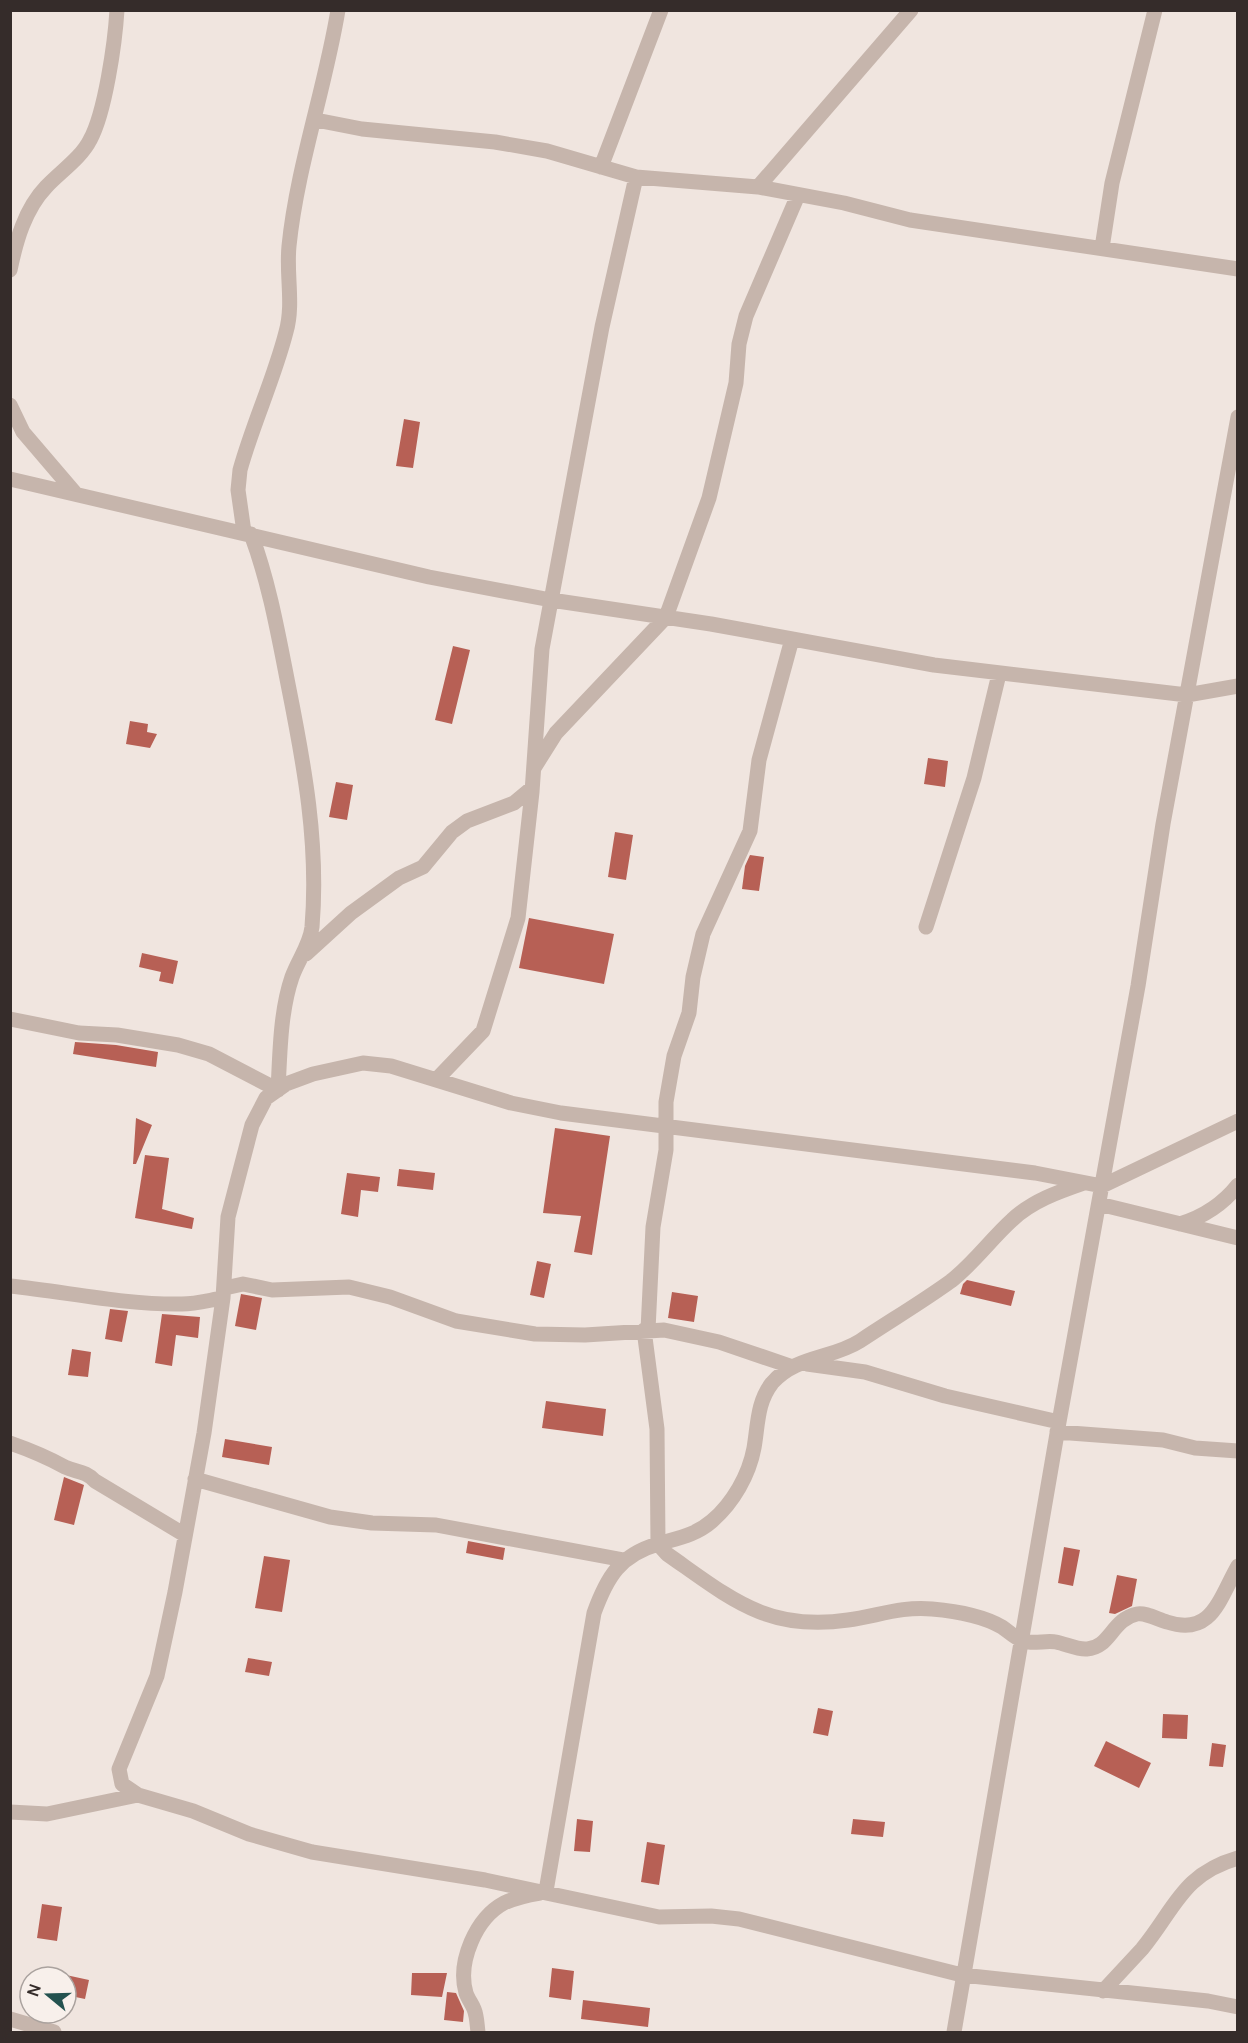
<svg xmlns="http://www.w3.org/2000/svg" width="1248" height="2043" viewBox="0 0 1248 2043" font-family="Manrope,sans-serif">
<style>
.building{fill:#b76055}
.lines{fill:none;stroke-linecap:round;stroke-linejoin:round}
.minor{stroke:#c6b5ac;stroke-width:15}
</style>
<rect width="100%" height="100%" fill="#f0e5df"/>
<path class="building" d="M 404,419 L 420,422 L 413,468 L 396,466 Z
M 453,646 L 470,650 L 452,724 L 435,720 Z
M 130,721 L 148,724 L 147,732 L 157,734 L 150,748 L 126,744 Z
M 928,758 L 948,761 L 945,787 L 924,784 Z
M 336,782 L 353,785 L 347,820 L 329,817 Z
M 615,832 L 633,835 L 626,880 L 608,877 Z
M 750,855 L 764,857 L 759,891 L 742,889 L 745,866 Z
M 529,918 L 614,934 L 604,984 L 519,968 Z
M 142,953 L 178,961 L 173,984 L 159,981 L 161,972 L 139,967 Z
M 75,1042 L 116,1045 L 158,1052 L 156,1067 L 73,1054 Z
M 136,1118 L 152,1125 L 136,1164 L 133,1164 Z
M 555,1128 L 610,1136 L 592,1255 L 574,1252 L 581,1216 L 543,1213 Z
M 145,1155 L 169,1158 L 162,1209 L 194,1218 L 192,1229 L 135,1218 Z
M 399,1169 L 435,1173 L 433,1190 L 397,1186 Z
M 347,1173 L 380,1177 L 378,1192 L 361,1190 L 358,1217 L 341,1214 Z
M 537,1261 L 551,1264 L 544,1298 L 530,1295 Z
M 967,1280 L 1015,1291 L 1011,1306 L 960,1294 L 963,1284 Z
M 672,1292 L 698,1296 L 694,1322 L 668,1318 Z
M 241,1294 L 262,1298 L 256,1330 L 235,1326 Z
M 110,1309 L 128,1311 L 122,1342 L 105,1339 Z
M 162,1314 L 200,1317 L 198,1338 L 176,1335 L 172,1366 L 155,1363 Z
M 72,1349 L 91,1352 L 88,1377 L 68,1375 Z
M 546,1401 L 606,1409 L 603,1436 L 542,1428 Z
M 225,1439 L 272,1447 L 269,1465 L 222,1457 Z
M 64,1477 L 84,1485 L 74,1525 L 54,1520 Z
M 468,1541 L 505,1548 L 503,1560 L 466,1553 Z
M 1064,1547 L 1080,1550 L 1073,1586 L 1058,1583 Z
M 264,1556 L 290,1560 L 282,1612 L 255,1608 Z
M 1117,1575 L 1137,1579 L 1132,1606 L 1115,1614 L 1109,1613 Z
M 248,1658 L 272,1662 L 269,1676 L 245,1672 Z
M 818,1708 L 833,1711 L 828,1736 L 813,1733 Z
M 1163,1714 L 1188,1715 L 1187,1739 L 1162,1738 Z
M 1106,1741 L 1151,1763 L 1139,1788 L 1094,1766 Z
M 1212,1743 L 1226,1745 L 1223,1767 L 1209,1766 Z
M 577,1819 L 593,1821 L 590,1852 L 574,1851 Z
M 853,1819 L 885,1822 L 883,1837 L 851,1834 Z
M 647,1842 L 665,1845 L 659,1885 L 641,1882 Z
M 42,1904 L 62,1907 L 57,1941 L 37,1938 Z
M 552,1968 L 574,1971 L 571,2000 L 549,1997 Z
M 412,1973 L 447,1973 L 442,1997 L 411,1995 Z
M 66,1975 L 89,1980 L 85,1999 L 66,1995 Z
M 447,1992 L 456,1993 L 464,2011 L 463,2022 L 444,2020 Z
M 583,2000 L 650,2008 L 648,2027 L 581,2019 Z"/>
<g class="lines">
<path class="minor" d="M 316,120 L 362,129 L 495,142 L 547,151 L 636,177 L 758,187 L 844,203 L 910,220 L 1238,269
M 601,167 L 661,10
M 758,187 L 911,10
M 1102,248 L 1112,183 L 1155,10
M 10,270 C 16,241 25,209 46,187 C 60,172 81,158 90,140 C 105,113 115,43 117,10
M 10,405 L 23,432 L 76,494
M 10,479 L 429,577 L 551,600 L 711,624 L 934,665 L 1187,695 L 1238,686
M 244,532 L 238,490 L 240,470 C 253,423 274,379 286,332 C 294,304 286,275 289,246 C 297,167 325,89 338,10
M 534,768 L 556,733 L 666,617 L 709,498 L 736,383 L 739,344 L 746,316 L 798,195
M 926,927 L 974,778 L 999,674
M 306,954 L 351,913 L 399,878 L 423,867 L 452,832 L 467,821 L 514,803 L 532,788
M 10,1019 L 79,1033 L 117,1035 L 178,1045 L 209,1054 L 278,1090 C 280,1054 280,1012 292,977 C 298,960 310,945 312,927 C 319,844 304,764 288,684 C 278,633 269,582 251,534
M 437,1079 L 483,1031 L 518,918 L 532,792 L 542,649 L 602,327 L 636,177
M 1238,1121 L 1102,1186 L 1035,1173 L 561,1113 L 511,1103 L 391,1066 L 363,1063 L 313,1074 L 286,1084 L 266,1098 L 252,1125 L 228,1217 L 223,1298 L 204,1433 L 175,1592 L 157,1676 L 119,1769 L 122,1784 L 138,1795 L 193,1811 L 249,1834 L 312,1852 L 485,1880 L 659,1917 L 711,1916 L 739,1919 L 962,1975 L 1208,2001 L 1238,2007
M 1099,1204 L 1238,1238
M 1180,1224 C 1203,1217 1223,1204 1238,1185
M 10,1286 C 68,1292 124,1305 182,1304 C 196,1304 210,1300 223,1298
M 225,1288 L 243,1284 L 272,1290 L 349,1287 L 390,1297 L 456,1321 L 535,1334 L 585,1335 L 664,1330 L 719,1342 L 790,1366
M 644,1330 L 657,1429 L 658,1544 L 667,1554 C 730,1598 767,1632 848,1620 C 877,1616 902,1606 932,1609 C 955,1611 983,1616 1002,1627 C 1008,1631 1014,1637 1021,1640 C 1030,1645 1046,1640 1056,1642 C 1066,1644 1078,1650 1087,1649 C 1110,1648 1112,1619 1137,1614 C 1145,1612 1159,1620 1167,1622 C 1212,1637 1219,1599 1238,1566
M 648,1330 L 653,1227 L 666,1150 L 666,1102 L 674,1056 L 689,1013 L 693,977 L 703,934 L 750,831 L 759,760 L 792,639
M 807,1364 L 865,1372 L 945,1396 L 1059,1422
M 1057,1432 L 1163,1440 L 1195,1448 L 1238,1451
M 10,1443 C 30,1450 47,1457 65,1467 C 76,1472 86,1471 95,1481 L 185,1535
M 195,1479 L 330,1517 L 372,1523 L 436,1525 L 624,1560
M 10,1812 L 47,1814 L 138,1795
M 546,1891 L 594,1613 C 607,1577 620,1555 658,1544 C 678,1538 696,1535 712,1521 C 733,1503 749,1475 754,1448 C 758,1425 757,1402 772,1383 C 795,1356 832,1359 860,1341 C 890,1321 922,1302 951,1281 C 974,1263 991,1239 1012,1220 C 1032,1201 1058,1192 1084,1183
M 1103,1991 C 1116,1977 1129,1963 1142,1949 C 1175,1909 1182,1874 1238,1858
M 10,2019 L 54,2032
M 478,2032 C 477,2025 477,2016 474,2009 C 472,2004 468,1999 466,1993 C 457,1962 476,1918 504,1903 C 515,1898 528,1895 540,1893
M 954,2032 L 1059,1422 L 1138,986 L 1163,824 L 1238,417"/>
</g>
<rect width="1248" height="2043" fill="none" stroke="#352c2a" stroke-width="24"/>
<g transform="translate(48 1995) rotate(289)"><circle r="28" fill="#f8f0eb" stroke="#aaa29e" stroke-width="1.5"/>
<path d="M0-4.5L10 22L0 15L-10 22Z" fill="#24524f"/>
<text y="-9" font-size="16" font-weight="bold" text-anchor="middle" fill="#352c2a">N</text>
</g>
</svg>
